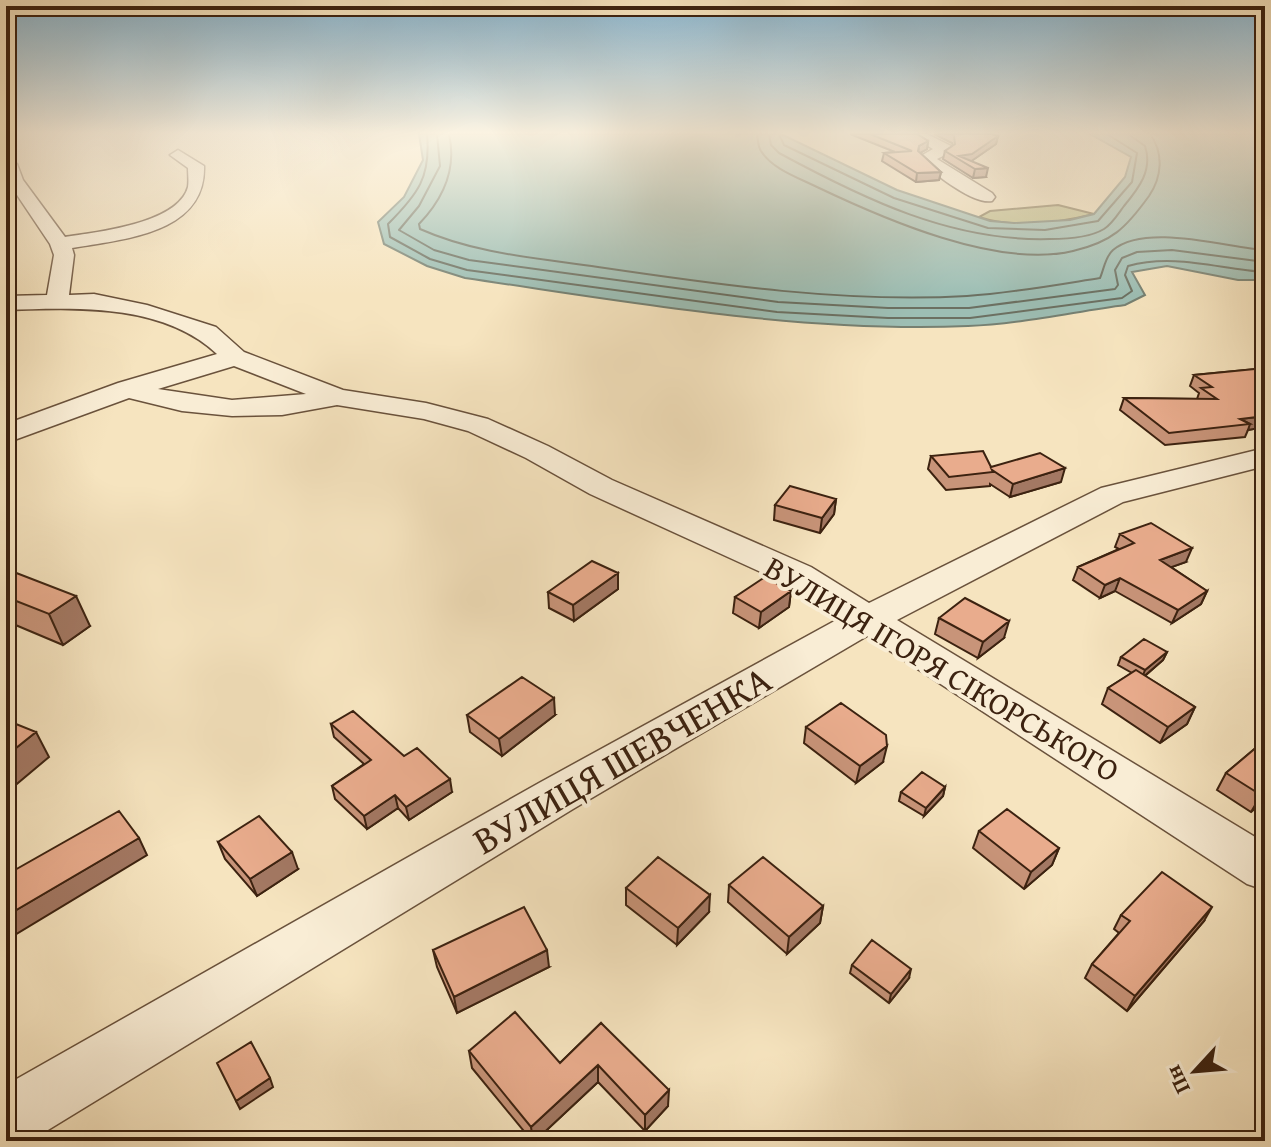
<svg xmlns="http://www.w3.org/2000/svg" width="1271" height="1147" viewBox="0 0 1271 1147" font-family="'Gentium Book Plus',serif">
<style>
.green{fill:#c3c28e;stroke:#80724f;stroke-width:2}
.water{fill:#9dbeb4;stroke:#768072;stroke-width:2}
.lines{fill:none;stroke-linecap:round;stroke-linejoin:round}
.shore{stroke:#6c7062;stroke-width:2}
.minor-casing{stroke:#6a523c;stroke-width:3}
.minor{fill:#f9edd5;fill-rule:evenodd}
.wall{fill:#c89479;stroke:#3c2210;stroke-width:2}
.shaded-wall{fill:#a37863;stroke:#3c2210;stroke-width:2}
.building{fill:#e9ac8d;stroke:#3c2210;stroke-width:2}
.labels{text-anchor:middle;stroke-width:8;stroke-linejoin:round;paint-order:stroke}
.street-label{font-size:32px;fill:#3c2210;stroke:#f9edd5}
.near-street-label{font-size:38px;fill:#3c2210;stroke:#f9edd5}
</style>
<rect width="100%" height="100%" fill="#f6e4bf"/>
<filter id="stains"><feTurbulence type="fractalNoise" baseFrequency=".0025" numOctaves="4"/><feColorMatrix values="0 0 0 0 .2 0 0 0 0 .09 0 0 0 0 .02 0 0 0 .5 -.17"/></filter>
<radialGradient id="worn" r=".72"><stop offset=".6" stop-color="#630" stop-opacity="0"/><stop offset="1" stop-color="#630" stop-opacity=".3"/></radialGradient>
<path class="green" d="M 1058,205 L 1094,214 C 1058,223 1015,229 979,217 L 990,211 Z"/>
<path class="water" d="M 419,134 L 781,134 L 897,190 L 990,221 L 1014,223 L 1070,220 L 1094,214 L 1125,177 L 1131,157 L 1090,134 L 1265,134 L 1265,280 L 1238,280 L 1167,266 L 1132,272 L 1145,295 L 1125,305 C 1073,312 1020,324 968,326 C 800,333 631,302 465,278 L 427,266 L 384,244 L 378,222 L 404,197 L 423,160 Z"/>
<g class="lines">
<path class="shore" d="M 427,134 C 431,177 418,194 388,224 L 390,237 L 430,259 L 467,270 L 777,312 L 888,318 L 970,318 L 1122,298 L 1132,291 L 1125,275 L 1128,266 C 1174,253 1219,269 1265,272
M 437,134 L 440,166 L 419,206 L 399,230 L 434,250 L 469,260 L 778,302 L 888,308 L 969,308 L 1115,289 L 1118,285 L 1115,270 L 1122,258 L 1137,252 L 1172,250 L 1265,262
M 449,134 C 457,169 444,198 419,224 L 420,229 C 476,254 537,258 598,267 C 720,285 844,303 967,296 C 1012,293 1056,285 1100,278 C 1104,269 1105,257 1113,250 C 1146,223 1225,247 1265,250
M 757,134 C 758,140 758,147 761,151 C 772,169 799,178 817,187 C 884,219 998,269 1073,251 C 1112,242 1126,228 1149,196 C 1162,177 1164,153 1150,134
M 769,134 L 771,145 L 779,153 C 864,199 952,242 1050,239 C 1067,239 1089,238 1104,229 C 1112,224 1118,214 1124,206 C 1139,188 1153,170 1145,146 L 1128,134
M 779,134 L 784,145 L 894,198 L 988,228 L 1045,230 L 1098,221 L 1132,182 L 1137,153 L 1107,134"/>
<defs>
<path id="minor" d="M 908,134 L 927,134 L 951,146 L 951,152 L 937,159 L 992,193 L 995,197 L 992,201 C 974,205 930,172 919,157 L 933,149 Z
M 178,150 L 204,166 C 206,234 123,239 72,248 L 74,255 L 69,295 L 94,294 L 147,305 L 216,327 L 244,352 L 343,390 L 426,403 L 488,419 L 548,446 L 612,480 L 811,567 L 869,603 L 1101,488 L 1265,448 L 1265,466 L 1123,502 L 897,620 L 1265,843 L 1265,890 L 1247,884 L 867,636 L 573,809 L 30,1141 L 6,1141 L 6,1085 L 539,783 L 840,618 L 785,583 L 590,494 L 526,458 L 468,431 L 424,419 L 337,405 L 282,415 L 232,416 L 182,411 L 129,398 L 6,443 L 6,424 L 118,383 L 217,354 C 162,303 76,308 6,310 L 6,296 L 47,295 L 54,255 L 50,244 L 7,180 L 6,163 L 17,164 L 23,180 L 65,237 C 96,232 178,224 188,187 C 189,181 188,173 188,168 L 170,155 ZM 234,366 L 306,394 L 232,400 L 158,389 Z"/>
</defs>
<use href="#minor" class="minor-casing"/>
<use href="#minor" class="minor"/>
</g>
<path class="wall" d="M 850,134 L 917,134 L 928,141 L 927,149 L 920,153 L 941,172 L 939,180 L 916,182 L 882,161 L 884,153 L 895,152 Z
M 934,134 L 992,134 L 998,136 L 996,144 L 971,161 L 986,177 L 973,178 L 943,159 L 945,151 L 953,146 L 952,143 Z
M 1265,368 L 1265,427 L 1248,430 L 1245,437 L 1165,445 L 1120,410 L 1124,398 L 1197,399 L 1199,393 L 1190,386 L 1194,375 Z
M 931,456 L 991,467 L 1061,482 L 1010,497 L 990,484 L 990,486 L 946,490 L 928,469 Z
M 836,499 L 834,514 L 820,533 L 774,520 L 775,505 Z
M 1120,534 L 1186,562 L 1171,567 L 1207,591 L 1201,604 L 1172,623 L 1115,591 L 1100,598 L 1073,580 L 1078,567 L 1119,549 L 1115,547 Z
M 6,569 L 90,626 L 63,645 L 6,621 Z
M 618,573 L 618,589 L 574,621 L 549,608 L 548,592 Z
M 791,591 L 789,607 L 759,628 L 733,613 L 735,597 Z
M 939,618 L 1004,638 L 978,658 L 935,634 Z
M 1167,652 L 1163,660 L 1145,676 L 1195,707 L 1187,724 L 1160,743 L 1102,704 L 1108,688 L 1132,673 L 1118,665 L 1121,657 Z
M 467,715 L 555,715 L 502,756 L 470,732 Z
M 331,724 L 404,756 L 452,792 L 409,820 L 398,808 L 367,829 L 335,799 L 332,786 L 364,764 L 334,737 Z
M 806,727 L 883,762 L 856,783 L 804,743 Z
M 1258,746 L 1265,799 L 1251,812 L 1217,790 L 1226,773 Z
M 945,787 L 943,796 L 924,816 L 899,801 L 901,792 Z
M 979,831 L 1059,848 L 1052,865 L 1024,889 L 973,848 Z
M 218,842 L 298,869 L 257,896 L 225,859 Z
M 729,885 L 823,906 L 820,923 L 787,954 L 728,902 Z
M 626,888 L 709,912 L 677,945 L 626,905 Z
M 1121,915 L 1204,921 L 1127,1011 L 1085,978 L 1092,964 L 1119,933 L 1114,929 Z
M 433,950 L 549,967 L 457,1013 L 437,967 Z
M 852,965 L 909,978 L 889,1003 L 850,973 Z
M 601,1023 L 668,1106 L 645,1131 L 598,1082 L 535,1141 L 532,1141 L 472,1068 L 469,1051 L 560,1063 Z"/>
<path class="shaded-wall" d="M 998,136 L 996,144 L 970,162 L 959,156 Z
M 928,141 L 927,149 L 918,154 L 919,146 Z
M 988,168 L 986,177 L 973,178 L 975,169 Z
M 941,172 L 939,180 L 916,182 L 917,173 Z
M 1265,416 L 1265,427 L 1248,430 L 1250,424 L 1240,419 Z
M 1065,468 L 1061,482 L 1010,497 L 1013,484 Z
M 836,499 L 834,514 L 820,533 L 822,518 Z
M 1192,548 L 1186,562 L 1155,573 L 1160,560 Z
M 618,573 L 618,589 L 574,621 L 573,605 Z
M 1120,578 L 1115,591 L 1100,598 L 1105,585 Z
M 791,591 L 789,607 L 759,628 L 761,612 Z
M 1207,591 L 1201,604 L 1172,623 L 1178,610 Z
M 76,596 L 90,626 L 63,645 L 49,614 Z
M 1009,621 L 1004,638 L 978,658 L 983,642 Z
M 1167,652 L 1163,660 L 1142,678 L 1145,670 Z
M 554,698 L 555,715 L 502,756 L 499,739 Z
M 1195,707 L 1187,724 L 1160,743 L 1168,727 Z
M 36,732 L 49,757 L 6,793 L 6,756 Z
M 887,746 L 883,762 L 856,783 L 860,766 Z
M 450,779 L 452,792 L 409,820 L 406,807 Z
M 945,787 L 943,796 L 924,816 L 926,808 Z
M 1265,791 L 1265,799 L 1251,812 L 1261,795 Z
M 395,795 L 398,808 L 367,829 L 364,816 Z
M 139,838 L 147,855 L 8,939 L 6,935 L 6,916 Z
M 1059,848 L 1052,865 L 1024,889 L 1031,872 Z
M 292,852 L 298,869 L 257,896 L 250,879 Z
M 710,895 L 709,912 L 677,945 L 678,928 Z
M 823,906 L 820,923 L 787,954 L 789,937 Z
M 1212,907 L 1204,921 L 1127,1011 L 1135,996 Z
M 547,950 L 549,967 L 457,1013 L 454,997 Z
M 911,969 L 909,978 L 889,1003 L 891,994 Z
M 598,1065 L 598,1082 L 535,1141 L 533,1141 L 531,1127 Z
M 270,1078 L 273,1087 L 240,1109 L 236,1101 Z
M 669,1090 L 668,1106 L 645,1131 L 645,1115 Z"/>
<path class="building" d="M 870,134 L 917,134 L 928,141 L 919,146 L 918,151 L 941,172 L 917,173 L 884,153 L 912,151 Z
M 951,134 L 992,134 L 998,136 L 972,154 L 959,156 L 988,168 L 975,169 L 945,151 L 955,144 L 954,136 Z
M 1265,368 L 1265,416 L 1240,419 L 1250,424 L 1169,433 L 1124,398 L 1217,399 L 1201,388 L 1212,387 L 1194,375 Z
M 983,451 L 991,467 L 1040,453 L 1065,468 L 1013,484 L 992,470 L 993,472 L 949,477 L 931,456 Z
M 790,486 L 836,499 L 822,518 L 775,505 Z
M 1151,523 L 1192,548 L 1160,560 L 1207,591 L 1178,610 L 1120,578 L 1105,585 L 1078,567 L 1134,543 L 1120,534 Z
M 592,561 L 618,573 L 573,605 L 548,592 Z
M 6,569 L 76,596 L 49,614 L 6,597 Z
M 765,577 L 791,591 L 761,612 L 735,597 Z
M 965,598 L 1009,621 L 983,642 L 939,618 Z
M 1144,639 L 1167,652 L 1145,670 L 1121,657 Z
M 1136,670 L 1195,707 L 1168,727 L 1108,688 Z
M 522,677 L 554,698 L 499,739 L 467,715 Z
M 841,703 L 886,735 L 887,746 L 860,766 L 806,727 Z
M 353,711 L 404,756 L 417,748 L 450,779 L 406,807 L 395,795 L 364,816 L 332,786 L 371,760 L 331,724 Z
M 6,720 L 36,732 L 6,756 Z
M 1258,746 L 1265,750 L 1265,791 L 1261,795 L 1226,773 Z
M 922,772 L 945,787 L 926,808 L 901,792 Z
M 1007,809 L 1059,848 L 1031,872 L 979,831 Z
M 119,811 L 139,838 L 6,916 L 6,875 Z
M 259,816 L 292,852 L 250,879 L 218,842 Z
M 658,857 L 710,895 L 678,928 L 626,888 Z
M 763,857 L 823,906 L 789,937 L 729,885 Z
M 1162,872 L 1212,907 L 1135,996 L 1092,964 L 1130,921 L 1121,915 Z
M 524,907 L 547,950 L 454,997 L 433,950 Z
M 872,940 L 911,969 L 891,994 L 852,965 Z
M 515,1012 L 560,1063 L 601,1023 L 669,1090 L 645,1115 L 598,1065 L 531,1127 L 469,1051 Z
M 251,1042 L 270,1078 L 236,1101 L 217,1063 Z"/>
<linearGradient id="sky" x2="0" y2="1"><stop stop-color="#8ab8d3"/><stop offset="0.45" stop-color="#fbf3e2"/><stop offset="1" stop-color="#fbf3e2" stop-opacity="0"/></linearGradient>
<rect width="1271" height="295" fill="url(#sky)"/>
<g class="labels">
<g class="street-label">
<text transform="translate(942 669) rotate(31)" y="11">ВУЛИЦЯ ІГОРЯ СІКОРСЬКОГО</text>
</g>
<g class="near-street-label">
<text transform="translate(622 760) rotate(-30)" y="13">ВУЛИЦЯ ШЕВЧЕНКА</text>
</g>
</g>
<rect width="1271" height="1147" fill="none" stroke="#f6e4bf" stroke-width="32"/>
<rect x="8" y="8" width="1255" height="1131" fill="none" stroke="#3c2210" stroke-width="4"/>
<rect x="16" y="16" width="1239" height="1115" fill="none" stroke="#3c2210" stroke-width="2"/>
<g transform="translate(1195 1071) rotate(244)" stroke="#f9edd5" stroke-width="6" paint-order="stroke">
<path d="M0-6L14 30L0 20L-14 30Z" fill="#3c2210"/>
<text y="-12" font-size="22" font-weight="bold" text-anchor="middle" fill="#3c2210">Пн</text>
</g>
<rect width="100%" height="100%" filter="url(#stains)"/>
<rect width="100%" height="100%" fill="url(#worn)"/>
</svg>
